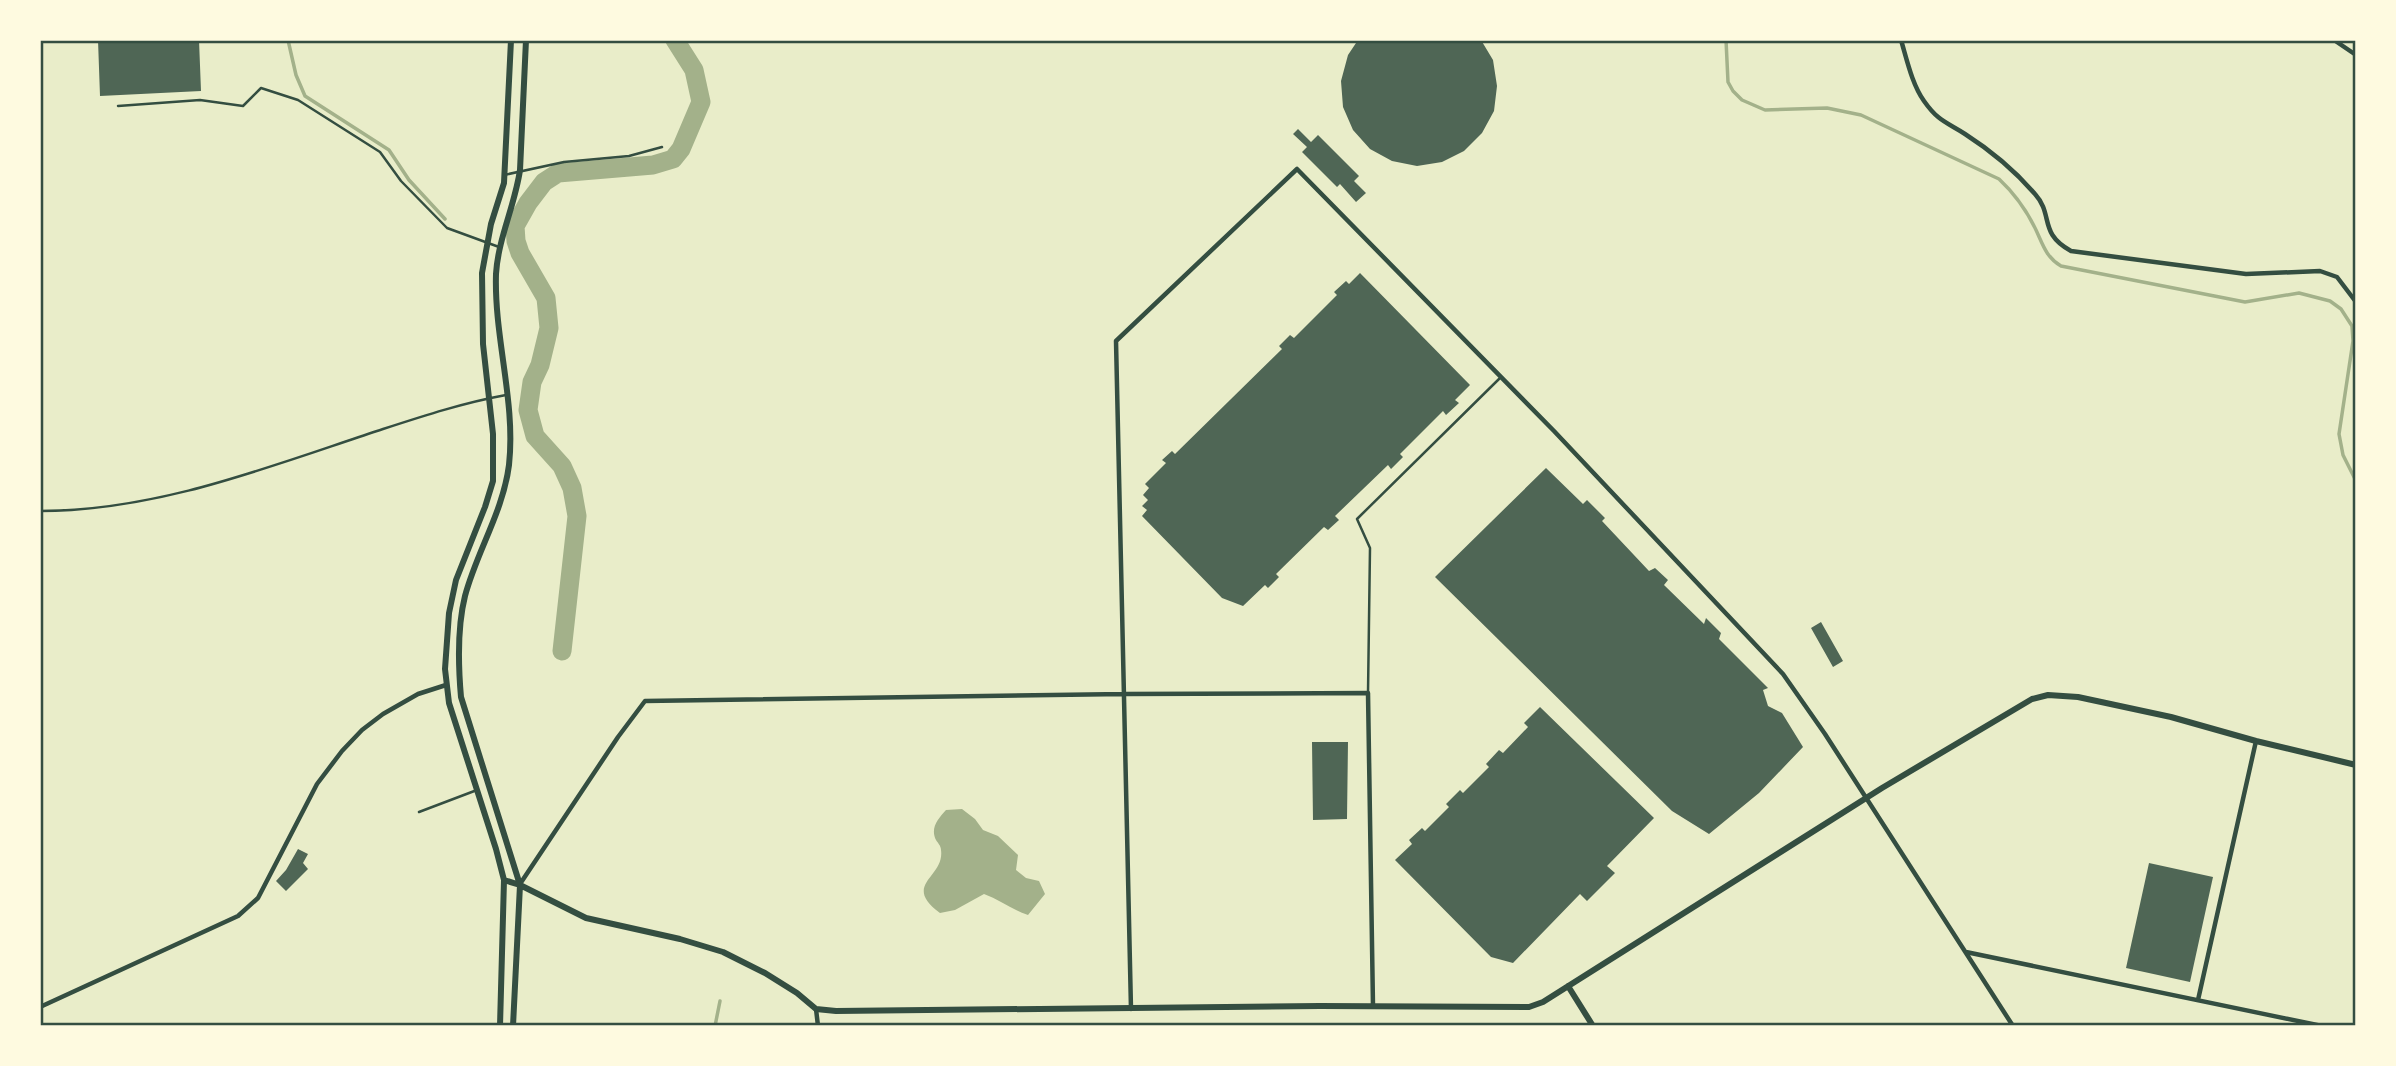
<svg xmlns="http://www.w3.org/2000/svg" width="2396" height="1066" viewBox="0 0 2396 1066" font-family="Overpass,sans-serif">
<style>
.water{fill:#a3b18a}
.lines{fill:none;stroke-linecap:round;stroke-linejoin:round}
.stream{stroke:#a3b18a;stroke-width:3.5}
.river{stroke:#a3b18a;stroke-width:19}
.building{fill:#4f6655}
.service{stroke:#344e41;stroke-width:2.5}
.minor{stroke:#344e41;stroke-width:4.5}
.tertiary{stroke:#344e41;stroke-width:6}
.neatline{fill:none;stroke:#344e41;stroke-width:2.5}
</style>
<rect width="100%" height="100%" fill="#e9edc9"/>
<path class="water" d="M 962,809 L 975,819 L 983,830 L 998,836 L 1018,855 L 1016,870 L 1026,878 L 1039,881 L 1045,894 L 1028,915 C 1013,910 1000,900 984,894 L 955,910 L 940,913 C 901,884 945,878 941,850 C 941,846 938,843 936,840 C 930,828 938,819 946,810 Z"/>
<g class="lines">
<path class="stream" d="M 288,40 L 296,75 L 305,96 L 389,150 L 409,180 L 445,219
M 1726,40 L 1728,82 L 1733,91 L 1742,100 L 1765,110 L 1827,108 L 1861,115 L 1999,179 C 2014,193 2027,211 2036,230 C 2043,245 2046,257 2061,266 L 2245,302 L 2299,293 L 2330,301 L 2341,309 L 2352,326 L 2353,341 L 2339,434 L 2343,455 L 2356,481
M 715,1026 L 720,1001"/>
<path class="river" d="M 562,651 L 577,516 L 572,488 L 562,466 L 535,436 L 528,410 L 532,382 L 540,365 L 549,328 L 546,298 L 520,253 L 516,241 L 515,226 L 528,203 L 544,182 L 558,173 L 653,165 L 673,159 L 681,149 L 701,102 L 694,70 L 675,40"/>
</g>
<path class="building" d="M 98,40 L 199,40 L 201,91 L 100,96 Z
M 1358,40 L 1481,40 L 1493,60 L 1497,86 L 1494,111 L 1482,133 L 1464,151 L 1442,162 L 1417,166 L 1392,161 L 1370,149 L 1353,130 L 1343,107 L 1341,81 L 1348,55 Z
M 1298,129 L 1311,142 L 1318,135 L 1359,176 L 1354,181 L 1366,193 L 1356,202 L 1340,184 L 1337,187 L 1302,152 L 1307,147 L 1293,134 Z
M 1360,273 L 1470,385 L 1455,400 L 1459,403 L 1446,415 L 1443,411 L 1400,454 L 1403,457 L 1391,469 L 1388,465 L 1335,516 L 1339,520 L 1328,530 L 1324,527 L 1276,574 L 1279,577 L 1268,588 L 1265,585 L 1243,606 L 1222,598 L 1142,516 L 1147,510 L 1142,506 L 1148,500 L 1143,495 L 1149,488 L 1145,484 L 1166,463 L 1162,460 L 1172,451 L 1175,454 L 1282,349 L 1279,346 L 1290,335 L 1294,338 L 1337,295 L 1334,292 L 1346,281 L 1349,284 Z
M 1546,468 L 1583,504 L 1587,500 L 1605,518 L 1602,521 L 1649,571 L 1655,568 L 1668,580 L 1664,585 L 1704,624 L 1706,618 L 1721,633 L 1719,639 L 1768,688 L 1763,690 L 1768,706 L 1782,713 L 1803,747 L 1759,793 L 1709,834 L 1672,811 L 1435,577 Z
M 1821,622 L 1843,661 L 1833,667 L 1811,628 Z
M 1540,707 L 1654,818 L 1607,866 L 1615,873 L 1587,901 L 1580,894 L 1513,963 L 1491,957 L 1395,860 L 1412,844 L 1409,840 L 1422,828 L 1425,831 L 1449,807 L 1446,804 L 1460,790 L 1463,793 L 1489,767 L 1486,764 L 1499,750 L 1503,753 L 1528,727 L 1524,723 Z
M 1312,742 L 1348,742 L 1347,819 L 1313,820 Z
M 298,849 L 308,854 L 303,863 L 308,869 L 286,891 L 276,881 L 286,870 Z
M 2149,863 L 2213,877 L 2190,982 L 2126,968 Z"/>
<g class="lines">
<path class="service" d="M 118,106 L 200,100 L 243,106 L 261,88 L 298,100 L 380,152 L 401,181 L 447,228 L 499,247
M 504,175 L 564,162 L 629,156 L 662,147
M 40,511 C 157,511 268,467 377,431 C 420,417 462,403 506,395
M 1368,693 L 1370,548 L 1357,519 L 1500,378
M 419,812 L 477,790"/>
<path class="minor" d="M 1901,40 C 1907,60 1912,84 1924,101 C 1938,121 1946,122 1965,134 C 1990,150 2016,172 2035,194 C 2054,215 2038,233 2071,251 L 2246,274 L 2320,271 L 2337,277 L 2356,302
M 2334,40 L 2356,55
M 2356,405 L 2356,425
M 520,884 L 618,737 L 645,701 L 1124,694 L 1368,693 L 1373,1006
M 1966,952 L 2322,1026
M 2198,1000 L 2256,741
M 40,1007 L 238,916 L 258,898 L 317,784 L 342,751 L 362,730 L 383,714 L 418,694 L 446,685
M 816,1009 L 818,1026
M 1131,1009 L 1116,341 L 1297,169 L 1554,431 L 1783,674 L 1825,734 L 2013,1026"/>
<path class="tertiary" d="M 504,880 L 520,885 L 586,918 L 680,939 L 723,952 L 765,973 L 797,993 L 816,1009 L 836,1011 L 1320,1006 L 1529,1007 L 1543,1002 L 1882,788 L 2032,699 L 2048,695 L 2078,697 L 2171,717 L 2256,741 L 2356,765
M 1568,986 L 1593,1026
M 500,1026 L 504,880 L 496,849 L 449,703 L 445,669 L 449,613 L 456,580 L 485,507 L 493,481 L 493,434 L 483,344 L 482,273 L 491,224 L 504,183 L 511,40
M 513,1026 L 520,885 L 461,697 C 458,663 457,628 465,596 C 477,551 503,512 509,465 C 516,402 494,338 496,274 C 498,239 515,205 520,170 L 526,40"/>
</g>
<rect width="2396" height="1066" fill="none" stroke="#fefae0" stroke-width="84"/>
<rect x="42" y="42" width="2312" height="982" class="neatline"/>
</svg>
